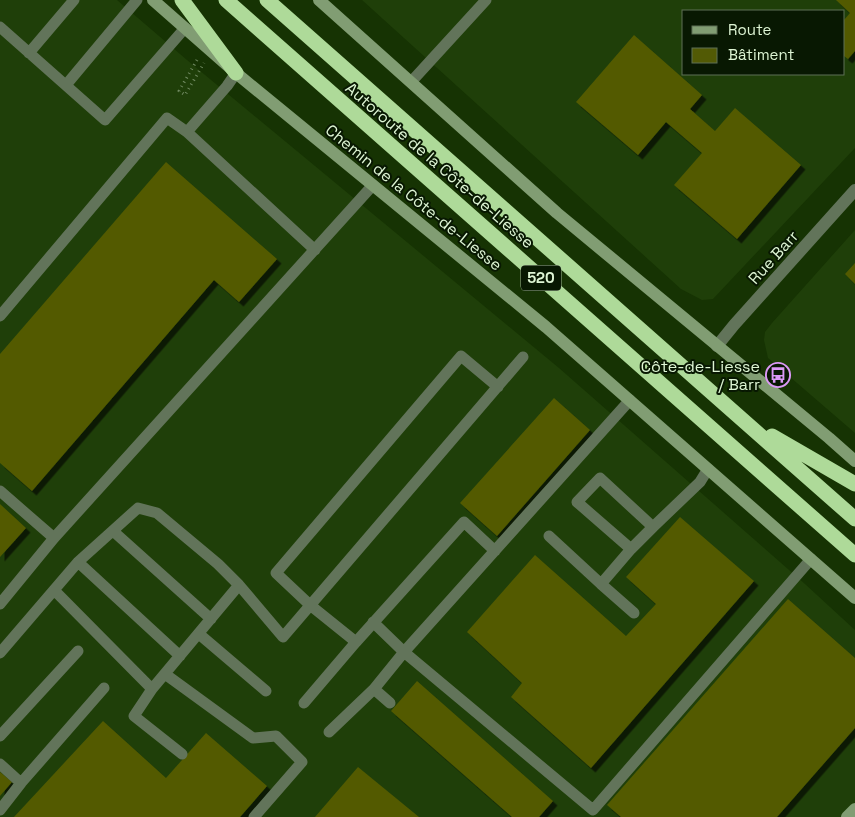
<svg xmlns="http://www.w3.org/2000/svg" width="855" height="817" viewBox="0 0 855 817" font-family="'Space Grotesk',sans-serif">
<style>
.built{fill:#1f3f09;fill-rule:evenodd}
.building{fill:#525a05;filter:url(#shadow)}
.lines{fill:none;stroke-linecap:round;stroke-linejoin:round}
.path{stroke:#718b62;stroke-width:3;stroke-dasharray:1 4;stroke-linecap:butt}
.lane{stroke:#62745a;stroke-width:11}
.street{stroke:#62745a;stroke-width:12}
.secondary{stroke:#819d73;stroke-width:12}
.highway{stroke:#aeda99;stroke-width:15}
.labels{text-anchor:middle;stroke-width:4;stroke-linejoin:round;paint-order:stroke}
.shield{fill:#081802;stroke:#9eb395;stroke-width:1}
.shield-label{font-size:15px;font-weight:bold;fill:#def5d4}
.street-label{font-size:16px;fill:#def5d4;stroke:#081802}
.poi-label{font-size:16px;fill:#def5d4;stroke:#081802;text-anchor:end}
</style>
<defs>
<filter id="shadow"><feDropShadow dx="4.5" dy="4.5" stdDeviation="0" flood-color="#0009"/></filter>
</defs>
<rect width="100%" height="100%" fill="#163303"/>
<path class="built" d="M 0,0 L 117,0 L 187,60 L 559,368 L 805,584 L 855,630 L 855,817 L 0,817 Z
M 362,0 L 855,0 L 855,148 L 713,299 L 702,300 L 681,289 ZM 684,11 L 844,11 L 844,74 L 684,74 Z
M 855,230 L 855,433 L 768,358 L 764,340 L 765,332 L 772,323 Z"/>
<path class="building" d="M 836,0 L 855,0 L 855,51 L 848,59 L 844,56 L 844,20 L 850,13 Z
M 634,35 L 702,95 L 690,109 L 715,131 L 735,108 L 801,165 L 737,239 L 674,185 L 702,153 L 666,122 L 638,155 L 576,102 Z
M 166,162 L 277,259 L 239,302 L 214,280 L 32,491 L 0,463 L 0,354 Z
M 855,263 L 855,284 L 845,274 Z
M 554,398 L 590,430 L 497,536 L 460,503 Z
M 0,504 L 26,528 L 0,557 Z
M 680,517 L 754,581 L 591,768 L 511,697 L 522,683 L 467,632 L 535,555 L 626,636 L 656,604 L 626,577 Z
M 788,599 L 855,658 L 855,728 L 777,817 L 621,817 L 607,805 Z
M 417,681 L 553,801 L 539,817 L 512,817 L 391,711 Z
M 103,721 L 166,778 L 206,733 L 267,786 L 240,817 L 14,817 Z
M 358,767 L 419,817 L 315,817 Z
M 0,772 L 12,782 L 0,796 Z"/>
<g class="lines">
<path class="path" d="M 197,60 L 179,91 L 185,95 L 204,63"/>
<path class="lane" d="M 0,27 L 105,120 L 185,28
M 29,53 L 74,0
M 411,82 L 486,0
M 66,85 L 137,0
M 187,132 L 315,250
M 0,316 L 167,118 L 187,132 L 227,86 L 236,73
M 630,400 L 404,652 L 593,810 L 811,559
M 0,491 L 54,538
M 113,531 L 211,619
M 549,536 L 601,584 L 631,549 L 577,502 L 600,478 L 653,527 L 700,482 L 708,469
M 631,549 L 653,527
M 495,551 L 464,522 L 356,642 L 310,605 L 276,573 L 461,356 L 498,387
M 78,562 L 180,656
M 601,584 L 634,613
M 54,590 L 152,689 L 134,716 L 182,754
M 0,604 L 54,538 L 373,185
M 373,622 L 404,652 L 374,689 L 390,703
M 199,634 L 266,691
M 0,653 L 78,562 L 138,508 L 157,513 L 218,564 L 239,585 L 283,637 L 523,357
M 165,674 L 253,738 L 276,736 L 302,762 L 254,817
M 152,689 L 239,585
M 304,703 L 356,642
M 329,732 L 374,689
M 0,736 L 78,651
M 0,764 L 21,783 L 0,810
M 21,783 L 104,688"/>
<path class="street" d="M 717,346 L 734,325 L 855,190"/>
<path class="secondary" d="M 153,0 L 236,73 L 546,327 L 855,598
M 319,0 L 557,213 L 829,438 L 855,461
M 847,817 L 855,809"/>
<path class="highway" d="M 182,0 L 236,73
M 226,0 L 855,555
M 267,0 L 855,519
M 772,436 L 855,484"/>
</g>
<defs>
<symbol id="bus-ring" viewBox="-11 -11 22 22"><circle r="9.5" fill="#081802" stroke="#db99f6" stroke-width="1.5"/><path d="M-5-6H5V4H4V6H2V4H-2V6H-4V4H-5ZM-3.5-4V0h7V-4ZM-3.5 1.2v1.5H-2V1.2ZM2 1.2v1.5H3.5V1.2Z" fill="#db99f6"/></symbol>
</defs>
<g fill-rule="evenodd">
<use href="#bus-ring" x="764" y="361" width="28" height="28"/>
</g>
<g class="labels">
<rect class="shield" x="521" y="265.5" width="40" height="25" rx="4"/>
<g class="shield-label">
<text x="541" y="283">520</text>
</g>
<g class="street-label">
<text transform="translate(440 165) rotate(41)" y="6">Autoroute de la Côte-de-Liesse</text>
<text transform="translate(414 197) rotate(39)" y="6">Chemin de la Côte-de-Liesse</text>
<text transform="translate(773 257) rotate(-48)" y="6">Rue Barr</text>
</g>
<g class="poi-label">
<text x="760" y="372">Côte-de-Liesse<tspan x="760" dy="18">/ Barr</tspan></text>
</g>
</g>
<rect x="682" y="10" width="162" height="65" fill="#081802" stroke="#5e7056"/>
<rect x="692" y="26" width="25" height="8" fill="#819d73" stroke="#5e7056"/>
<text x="728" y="35" font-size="15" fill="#def5d4">Route</text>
<rect x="692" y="48" width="25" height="15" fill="#525a05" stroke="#5e7056"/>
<text x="728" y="60" font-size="15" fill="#def5d4">Bâtiment</text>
</svg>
